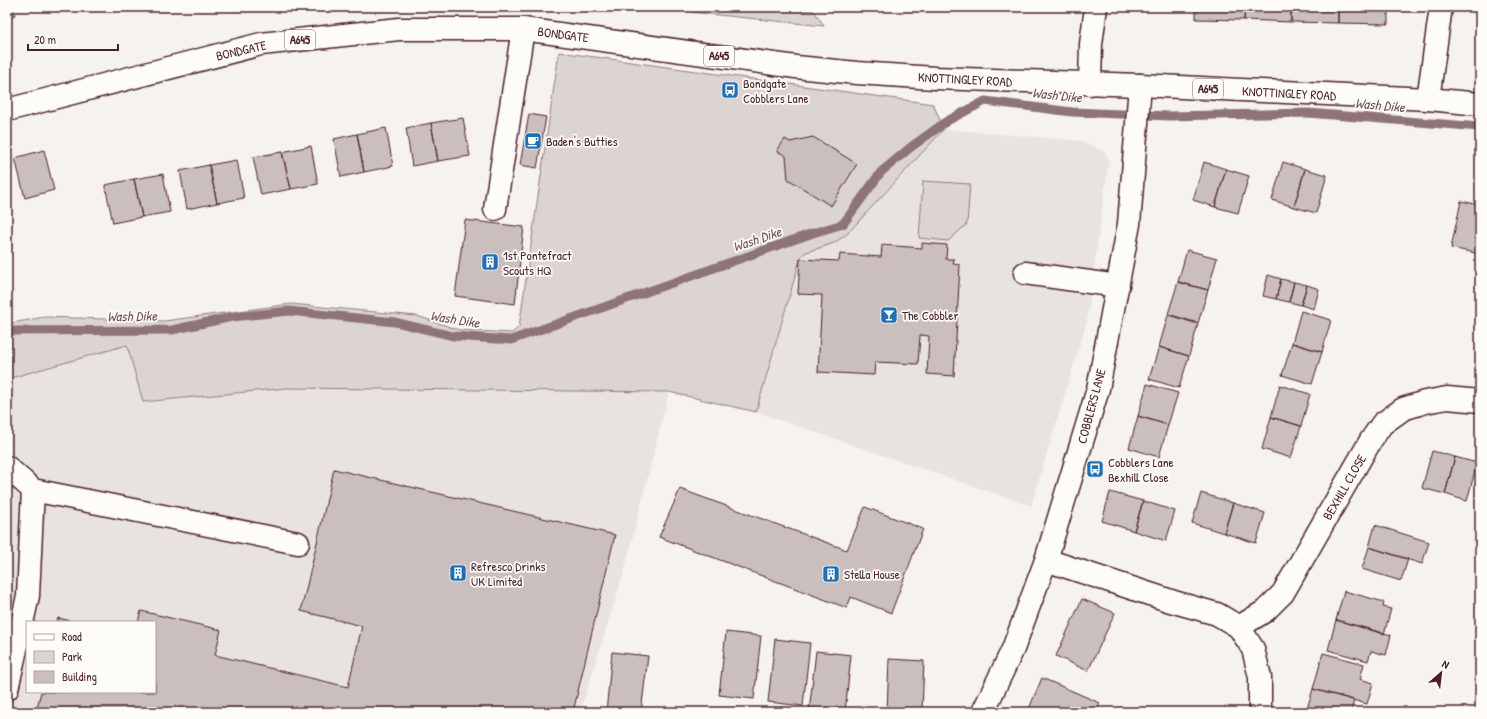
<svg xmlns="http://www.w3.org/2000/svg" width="1487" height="719" viewBox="0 0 1487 719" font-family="'Patrick Hand',sans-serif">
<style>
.built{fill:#e9e3e0;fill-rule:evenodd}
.green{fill:#dcd4d2;stroke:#937a7e}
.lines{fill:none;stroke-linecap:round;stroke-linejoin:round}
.stream{stroke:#8e7378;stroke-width:9}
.building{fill:#cbbfbe;stroke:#4a1f2b}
.minor-casing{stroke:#4a1f2b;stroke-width:25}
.highway-casing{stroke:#4a1f2b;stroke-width:25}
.minor{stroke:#fdfcf7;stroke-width:22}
.highway{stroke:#fdfcf7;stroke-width:22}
.labels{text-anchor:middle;stroke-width:3.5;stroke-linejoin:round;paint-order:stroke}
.shield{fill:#fdfcf7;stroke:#806168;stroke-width:1}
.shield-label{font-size:12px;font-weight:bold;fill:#4a1f2b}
.street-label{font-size:13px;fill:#4a1f2b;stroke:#fdfcf7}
.poi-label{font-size:13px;fill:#4a1f2b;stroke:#fdfcf7;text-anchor:start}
.water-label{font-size:14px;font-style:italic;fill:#725058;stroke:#fdfcf7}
</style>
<rect width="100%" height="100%" fill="#f6f3ef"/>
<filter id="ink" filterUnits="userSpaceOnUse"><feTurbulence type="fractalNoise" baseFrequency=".025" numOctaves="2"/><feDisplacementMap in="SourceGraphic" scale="8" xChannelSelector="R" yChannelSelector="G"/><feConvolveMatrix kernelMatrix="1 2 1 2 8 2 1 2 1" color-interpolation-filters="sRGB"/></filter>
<g filter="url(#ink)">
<path class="built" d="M 944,129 L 1083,141 L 1105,152 L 1109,159 L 1087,321 L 1031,506 L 756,412 L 800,259 L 804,252 L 834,243 L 847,234 Z
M 127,345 L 144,402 L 287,388 L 669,392 L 625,569 L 580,712 L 7,712 L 7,379 ZM 27,622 L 155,622 L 155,692 L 27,692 Z"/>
<path class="green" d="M 666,7 L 772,7 L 814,11 L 824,26 L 699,13 Z
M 559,52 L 933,104 L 944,129 L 847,234 L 834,243 L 804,253 L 800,259 L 756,412 L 669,392 L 287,388 L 143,402 L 127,345 L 7,379 L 7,324 L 44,317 L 164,321 L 291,304 L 417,316 L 459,330 L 512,333 L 519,327 Z
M 923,181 L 970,184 L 967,224 L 948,241 L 919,238 Z"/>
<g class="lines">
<path class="stream" d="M 7,331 L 172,330 L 232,317 L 289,311 L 395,322 L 453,336 L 511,340 L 813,233 L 843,224 L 881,172 L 911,147 L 947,121 L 985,101 L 1072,112 L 1169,116 L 1308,113 L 1480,127"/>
</g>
<path class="building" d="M 7,7 L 11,7 L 15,15 L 7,19 Z
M 1196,7 L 1245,7 L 1244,20 L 1196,19 Z
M 1245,7 L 1291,7 L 1291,22 L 1244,20 Z
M 1291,7 L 1338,7 L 1338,23 L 1291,22 Z
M 1338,7 L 1388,7 L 1388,24 L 1338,23 Z
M 529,114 L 546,117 L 537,168 L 520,165 Z
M 463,118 L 470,156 L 438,161 L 431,123 Z
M 431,123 L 438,161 L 412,166 L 406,128 Z
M 386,128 L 393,166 L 364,172 L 357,134 Z
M 357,134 L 364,172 L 341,177 L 334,139 Z
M 813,137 L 857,164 L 831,206 L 788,179 L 786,156 L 777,151 L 785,139 L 790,142 Z
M 311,146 L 318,184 L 291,189 L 282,152 Z
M 44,150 L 54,190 L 25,198 L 15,158 Z
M 282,152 L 291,189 L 261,195 L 253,157 Z
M 237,160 L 244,198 L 217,203 L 209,165 Z
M 1204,162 L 1226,169 L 1215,207 L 1193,200 Z
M 1283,162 L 1305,169 L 1294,207 L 1272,200 Z
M 209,165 L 217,203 L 187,209 L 180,171 Z
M 1226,169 L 1249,176 L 1238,213 L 1215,207 Z
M 1305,169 L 1327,175 L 1316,213 L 1294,207 Z
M 163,174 L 170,212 L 142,217 L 134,179 Z
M 134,179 L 142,217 L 113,223 L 105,185 Z
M 1461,201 L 1480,205 L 1480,254 L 1451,248 Z
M 465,220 L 524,227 L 515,304 L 455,296 Z
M 922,243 L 947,245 L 946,259 L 954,259 L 953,264 L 960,265 L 954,376 L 927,374 L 929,336 L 920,335 L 918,364 L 875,362 L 874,375 L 818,372 L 822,295 L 798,294 L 800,259 L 839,261 L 840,254 L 881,257 L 882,245 L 922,248 Z
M 1187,250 L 1217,258 L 1208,290 L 1178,282 Z
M 1268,275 L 1281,279 L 1276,299 L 1263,296 Z
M 1281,279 L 1294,282 L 1289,302 L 1276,299 Z
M 1178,282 L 1208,290 L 1198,323 L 1168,314 Z
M 1294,282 L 1307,285 L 1301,305 L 1289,302 Z
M 1307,285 L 1319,289 L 1314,309 L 1301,305 Z
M 1301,311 L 1331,320 L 1322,352 L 1292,343 Z
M 1168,315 L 1198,324 L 1189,356 L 1159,347 Z
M 1292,343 L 1322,352 L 1312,384 L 1282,375 Z
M 1480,343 L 1480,366 L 1475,365 Z
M 1159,347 L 1189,356 L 1179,388 L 1149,379 Z
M 1147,384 L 1178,393 L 1168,425 L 1138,416 Z
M 1280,385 L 1310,394 L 1301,426 L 1271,417 Z
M 1138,416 L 1168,425 L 1159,457 L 1129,448 Z
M 1271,417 L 1301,426 L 1291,458 L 1262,449 Z
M 1432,451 L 1455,457 L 1445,494 L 1422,488 Z
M 1455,457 L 1477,463 L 1467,501 L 1445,494 Z
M 334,469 L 615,535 L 573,712 L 36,712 L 41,692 L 155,692 L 155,622 L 138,622 L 141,611 L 221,630 L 215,655 L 348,687 L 362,626 L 301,611 Z
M 680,489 L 847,550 L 865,507 L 923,529 L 891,613 L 851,597 L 847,608 L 659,537 Z
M 1110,492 L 1143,501 L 1134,531 L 1102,521 Z
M 1201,493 L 1233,503 L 1224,533 L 1192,523 Z
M 1143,501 L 1175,511 L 1166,541 L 1134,531 Z
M 1233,503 L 1265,513 L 1256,543 L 1224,533 Z
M 1375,525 L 1429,542 L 1422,564 L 1369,547 Z
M 1369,547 L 1408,559 L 1401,581 L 1362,569 Z
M 1344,591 L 1384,602 L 1383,607 L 1391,609 L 1384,634 L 1336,620 Z
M 1082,599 L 1115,613 L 1088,671 L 1056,656 Z
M 58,618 L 76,622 L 57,622 Z
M 1336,620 L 1391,635 L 1386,655 L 1371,651 L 1368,661 L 1328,650 Z
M 726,632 L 761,636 L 754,699 L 719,695 Z
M 775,639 L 810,643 L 803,706 L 768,702 Z
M 816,651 L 851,655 L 845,712 L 809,712 Z
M 612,652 L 648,656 L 641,712 L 606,712 Z
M 1323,653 L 1364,664 L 1360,679 L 1373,683 L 1367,704 L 1313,689 Z
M 889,659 L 924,661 L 922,712 L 887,712 Z
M 1042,678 L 1100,703 L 1096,712 L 1031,712 L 1028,711 Z
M 1313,689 L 1354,700 L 1351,712 L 1306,712 Z"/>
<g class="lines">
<defs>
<path id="minor" d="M 1090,84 L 1091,44 L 1096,7
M 1428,99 L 1441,7
M 495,209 L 523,29
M 1025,273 L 1118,286
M 7,467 L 33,490 L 298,543
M 1046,560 L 1174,602 L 1217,614 L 1239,627 L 1253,649 L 1260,677 L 1260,712
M 1239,627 L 1265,611 L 1283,593 L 1371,440 L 1382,424 L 1403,409 L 1425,402 L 1447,398 L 1480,401
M 7,689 L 28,596 L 33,490
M 983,712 L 1013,649 L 1046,560 L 1098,389 L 1129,224 L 1140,85"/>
<path id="highway" d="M 7,110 L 261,44 L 399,29 L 523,29 L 796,67 L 857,73 L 935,78 L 1140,85 L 1428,99 L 1480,104"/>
</defs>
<use href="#minor" class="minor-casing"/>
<use href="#highway" class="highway-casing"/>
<use href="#minor" class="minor"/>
<use href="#highway" class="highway"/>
</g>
</g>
<defs>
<symbol id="bus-square" viewBox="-11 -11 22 22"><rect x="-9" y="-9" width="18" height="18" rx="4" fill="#1f6fb2" stroke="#fdfcf7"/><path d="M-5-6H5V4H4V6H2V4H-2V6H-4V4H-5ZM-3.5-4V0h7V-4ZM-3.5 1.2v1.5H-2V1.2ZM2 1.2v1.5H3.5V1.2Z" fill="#fff"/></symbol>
<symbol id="cafe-square" viewBox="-11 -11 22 22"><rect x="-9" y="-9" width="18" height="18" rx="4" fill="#1f6fb2" stroke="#fdfcf7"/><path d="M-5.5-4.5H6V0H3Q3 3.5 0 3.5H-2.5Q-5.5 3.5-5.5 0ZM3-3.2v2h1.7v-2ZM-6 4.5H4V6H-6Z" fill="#fff"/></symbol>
<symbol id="building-square" viewBox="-11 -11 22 22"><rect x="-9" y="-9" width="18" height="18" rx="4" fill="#1f6fb2" stroke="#fdfcf7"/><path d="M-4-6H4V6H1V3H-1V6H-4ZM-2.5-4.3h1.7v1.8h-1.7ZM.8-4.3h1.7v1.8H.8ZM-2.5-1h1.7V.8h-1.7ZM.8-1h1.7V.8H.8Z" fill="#fff"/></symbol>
<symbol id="bar-square" viewBox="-11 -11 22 22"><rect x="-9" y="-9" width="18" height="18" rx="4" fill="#1f6fb2" stroke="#fdfcf7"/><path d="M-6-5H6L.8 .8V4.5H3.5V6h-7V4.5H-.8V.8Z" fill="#fff"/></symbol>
</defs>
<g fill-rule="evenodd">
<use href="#bus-square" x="720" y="80" width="20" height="20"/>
<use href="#cafe-square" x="523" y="131" width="20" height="20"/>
<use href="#building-square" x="480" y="252" width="20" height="20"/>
<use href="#bar-square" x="879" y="305" width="20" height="20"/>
<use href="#bus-square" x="1085" y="459" width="20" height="20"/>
<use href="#building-square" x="448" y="563" width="20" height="20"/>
<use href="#building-square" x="821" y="564" width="20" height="20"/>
</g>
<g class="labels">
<g class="shield">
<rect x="285" y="30" width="30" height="20" rx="3"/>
<rect x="704" y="46" width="30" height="20" rx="3"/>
<rect x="1193" y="79" width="30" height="20" rx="3"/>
</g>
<g class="shield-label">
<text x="300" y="44">A645</text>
<text x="719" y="60">A645</text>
<text x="1208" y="93">A645</text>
</g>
<g class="street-label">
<text transform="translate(563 34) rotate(7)" y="5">BONDGATE</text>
<text transform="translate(241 50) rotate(-13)" y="5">BONDGATE</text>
<text transform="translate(965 79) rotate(3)" y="5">KNOTTINGLEY ROAD</text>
<text transform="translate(1289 93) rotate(3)" y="5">KNOTTINGLEY ROAD</text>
<text transform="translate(1091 406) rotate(-75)" y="5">COBBLERS LANE</text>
<text transform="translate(1344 487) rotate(-60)" y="5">BEXHILL CLOSE</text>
</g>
<g class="poi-label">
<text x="743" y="88">Bondgate<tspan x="743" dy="15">Cobblers Lane</tspan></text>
<text x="546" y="146">Baden's Butties</text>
<text x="503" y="260">1st Pontefract<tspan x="503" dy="15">Scouts HQ</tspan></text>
<text x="902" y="320">The Cobbler</text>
<text x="1108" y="467">Cobblers Lane<tspan x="1108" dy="15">Bexhill Close</tspan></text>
<text x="471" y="571">Refresco Drinks<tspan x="471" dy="15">UK Limited</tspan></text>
<text x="844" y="579">Stella House</text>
</g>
<g class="water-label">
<text transform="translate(1057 95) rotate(6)" y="5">Wash Dike</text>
<text transform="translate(1380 105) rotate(5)" y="5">Wash Dike</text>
<text transform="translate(757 239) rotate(-19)" y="5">Wash Dike</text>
<text transform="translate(132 316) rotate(-1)" y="5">Wash Dike</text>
<text transform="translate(455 319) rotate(9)" y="5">Wash Dike</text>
</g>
</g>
<rect width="1487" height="719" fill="none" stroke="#fdfcf7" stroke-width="24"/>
<rect x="12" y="12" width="1463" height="695" fill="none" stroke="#4a1f2b" stroke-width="1.5" filter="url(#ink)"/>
<rect x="26" y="621" width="130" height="72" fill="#fdfcf7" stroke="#b5a4a5"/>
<rect x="34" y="634" width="20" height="6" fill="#fdfcf7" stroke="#b5a4a5"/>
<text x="62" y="641" font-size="12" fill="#4a1f2b">Road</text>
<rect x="34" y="651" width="20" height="12" fill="#dcd4d2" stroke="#b5a4a5"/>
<text x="62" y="661" font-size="12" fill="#4a1f2b">Park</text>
<rect x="34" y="671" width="20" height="12" fill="#cbbfbe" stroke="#b5a4a5"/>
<text x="62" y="681" font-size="12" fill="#4a1f2b">Building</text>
<g transform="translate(1441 673) rotate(28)" stroke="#fdfcf7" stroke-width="3" paint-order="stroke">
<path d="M0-3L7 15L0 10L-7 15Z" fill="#4a1f2b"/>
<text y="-6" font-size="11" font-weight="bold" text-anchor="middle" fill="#4a1f2b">N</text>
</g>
<path d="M28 44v6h90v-6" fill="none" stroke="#4a1f2b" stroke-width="2"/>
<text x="34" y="44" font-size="12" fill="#4a1f2b" stroke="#fdfcf7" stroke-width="3" paint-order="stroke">20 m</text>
</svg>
